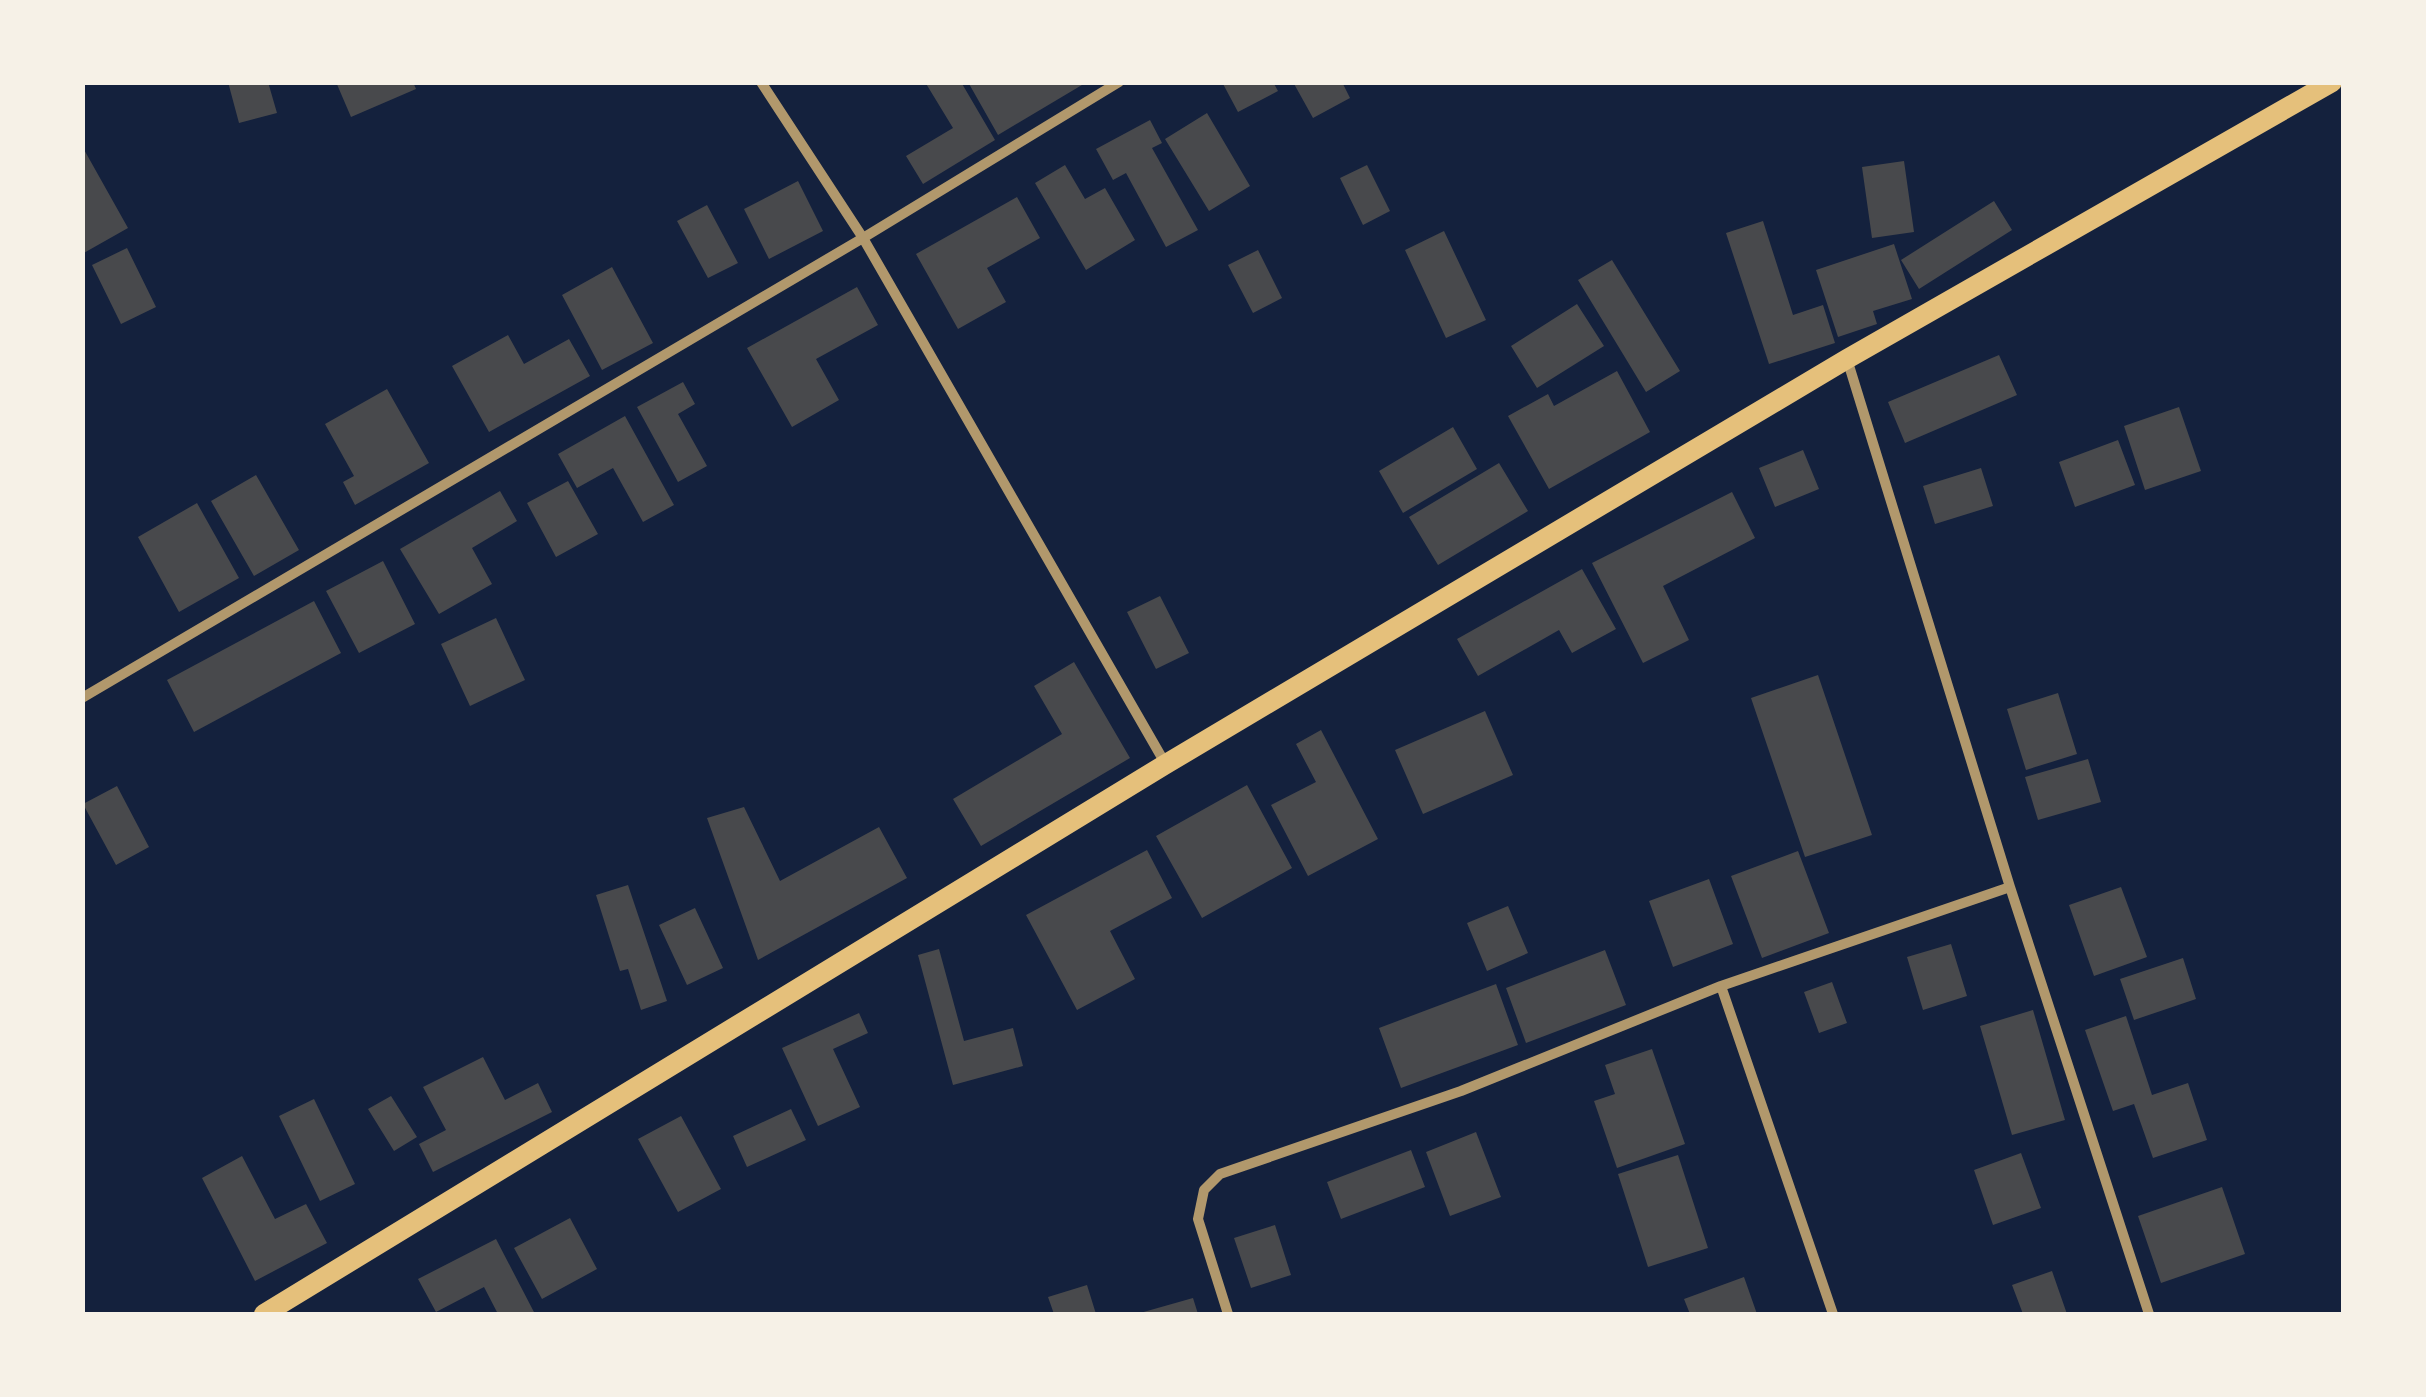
<svg xmlns="http://www.w3.org/2000/svg" width="2426" height="1397" viewBox="0 0 2426 1397" font-family="Overpass,sans-serif">
<style>
.building{fill:#48494c}
.lines{fill:none;stroke-linecap:round;stroke-linejoin:round}
.minor{stroke:#b1986c;stroke-width:10}
.secondary{stroke:#e5c07b;stroke-width:20}
</style>
<rect width="100%" height="100%" fill="#14213d"/>
<path class="building" d="M 228,82 L 268,82 L 277,113 L 239,123 Z
M 336,82 L 413,82 L 416,89 L 351,117 Z
M 925,82 L 961,82 L 995,140 L 923,184 L 906,156 L 953,128 Z
M 968,82 L 1087,82 L 998,135 Z
M 1222,82 L 1273,82 L 1278,91 L 1238,112 Z
M 1293,82 L 1342,82 L 1350,98 L 1313,118 Z
M 1207,113 L 1250,186 L 1209,211 L 1165,139 Z
M 1150,120 L 1162,143 L 1152,148 L 1198,230 L 1166,247 L 1126,173 L 1113,180 L 1096,149 Z
M 82,146 L 128,228 L 82,254 Z
M 1904,161 L 1914,232 L 1872,238 L 1862,167 Z
M 1065,165 L 1085,199 L 1105,188 L 1135,240 L 1086,270 L 1035,183 Z
M 1367,165 L 1390,211 L 1363,225 L 1340,178 Z
M 798,181 L 823,231 L 769,259 L 744,209 Z
M 1017,197 L 1040,238 L 987,268 L 1006,302 L 958,329 L 916,254 Z
M 1994,201 L 2012,230 L 1919,289 L 1901,260 Z
M 707,205 L 738,263 L 708,278 L 677,221 Z
M 1763,221 L 1793,315 L 1823,305 L 1835,343 L 1769,364 L 1726,233 Z
M 1444,231 L 1486,320 L 1446,338 L 1405,250 Z
M 1894,244 L 1912,299 L 1873,311 L 1877,324 L 1838,337 L 1816,270 Z
M 127,248 L 156,307 L 121,324 L 92,265 Z
M 1258,250 L 1282,298 L 1253,313 L 1228,265 Z
M 1612,260 L 1680,371 L 1646,392 L 1578,280 Z
M 612,267 L 653,343 L 602,370 L 562,295 Z
M 857,287 L 878,325 L 816,359 L 839,400 L 792,427 L 747,348 Z
M 1577,304 L 1604,346 L 1537,388 L 1511,346 Z
M 508,335 L 524,364 L 569,339 L 590,376 L 489,432 L 452,366 Z
M 1999,355 L 2017,395 L 1905,443 L 1888,402 Z
M 1617,371 L 1650,432 L 1549,489 L 1508,416 L 1548,394 L 1554,406 Z
M 683,382 L 695,404 L 678,414 L 707,466 L 678,482 L 637,407 Z
M 387,389 L 429,463 L 355,505 L 343,482 L 354,476 L 325,424 Z
M 2179,407 L 2201,471 L 2145,490 L 2124,426 Z
M 625,416 L 674,505 L 643,522 L 613,468 L 577,488 L 558,454 Z
M 1453,427 L 1477,469 L 1403,513 L 1379,471 Z
M 2118,440 L 2135,485 L 2075,507 L 2059,462 Z
M 1803,450 L 1819,489 L 1775,507 L 1759,468 Z
M 1499,463 L 1528,511 L 1438,565 L 1409,517 Z
M 1981,468 L 1993,506 L 1935,524 L 1923,486 Z
M 256,475 L 299,550 L 254,576 L 211,501 Z
M 568,481 L 598,534 L 556,557 L 527,503 Z
M 500,491 L 517,521 L 472,548 L 492,584 L 439,614 L 400,549 Z
M 1732,492 L 1755,538 L 1663,586 L 1689,640 L 1643,663 L 1592,563 Z
M 197,503 L 239,578 L 179,612 L 138,537 Z
M 383,561 L 415,624 L 359,653 L 326,591 Z
M 1582,569 L 1616,629 L 1572,653 L 1559,630 L 1478,676 L 1457,639 Z
M 1160,596 L 1189,653 L 1156,669 L 1127,612 Z
M 314,601 L 341,653 L 194,732 L 167,680 Z
M 496,618 L 525,680 L 470,706 L 441,644 Z
M 1074,662 L 1130,758 L 981,846 L 953,799 L 1062,734 L 1034,686 Z
M 1818,675 L 1872,835 L 1805,857 L 1751,698 Z
M 2058,693 L 2077,754 L 2026,770 L 2007,709 Z
M 1485,711 L 1513,775 L 1423,814 L 1395,750 Z
M 1321,730 L 1378,839 L 1308,876 L 1271,805 L 1316,782 L 1296,744 Z
M 2088,759 L 2101,802 L 2038,820 L 2025,777 Z
M 1247,785 L 1292,868 L 1202,918 L 1156,836 Z
M 117,786 L 149,847 L 116,865 L 83,804 Z
M 744,807 L 780,881 L 879,827 L 907,878 L 758,960 L 707,818 Z
M 1147,850 L 1172,898 L 1110,931 L 1135,979 L 1077,1010 L 1026,915 Z
M 1798,851 L 1829,933 L 1762,958 L 1731,876 Z
M 1709,879 L 1733,944 L 1673,967 L 1649,901 Z
M 628,885 L 667,1001 L 641,1010 L 628,969 L 620,971 L 596,895 Z
M 2121,887 L 2147,957 L 2094,976 L 2069,905 Z
M 1508,906 L 1528,953 L 1487,971 L 1467,923 Z
M 695,908 L 723,968 L 687,985 L 659,925 Z
M 1951,944 L 1967,996 L 1923,1010 L 1907,957 Z
M 939,949 L 964,1041 L 1013,1028 L 1023,1066 L 953,1085 L 918,955 Z
M 1605,950 L 1626,1005 L 1526,1043 L 1506,988 Z
M 2183,958 L 2196,999 L 2134,1020 L 2120,979 Z
M 1832,982 L 1847,1023 L 1819,1033 L 1804,992 Z
M 1496,984 L 1518,1045 L 1401,1088 L 1379,1028 Z
M 2033,1010 L 2065,1120 L 2012,1135 L 1980,1026 Z
M 859,1013 L 868,1033 L 833,1049 L 860,1107 L 818,1126 L 782,1048 Z
M 2126,1016 L 2152,1095 L 2188,1083 L 2207,1140 L 2153,1158 L 2134,1104 L 2113,1111 L 2085,1030 Z
M 1652,1049 L 1685,1144 L 1617,1168 L 1594,1101 L 1615,1094 L 1605,1065 Z
M 483,1057 L 505,1100 L 538,1083 L 552,1112 L 433,1172 L 419,1144 L 446,1130 L 423,1087 Z
M 391,1096 L 417,1137 L 394,1151 L 368,1109 Z
M 314,1099 L 355,1184 L 320,1201 L 279,1116 Z
M 791,1109 L 806,1140 L 747,1167 L 733,1136 Z
M 681,1116 L 721,1189 L 678,1212 L 638,1139 Z
M 1476,1132 L 1501,1197 L 1450,1216 L 1426,1152 Z
M 1411,1150 L 1425,1187 L 1341,1219 L 1327,1182 Z
M 2021,1153 L 2041,1208 L 1993,1225 L 1974,1170 Z
M 1678,1155 L 1708,1248 L 1648,1267 L 1618,1174 Z
M 242,1156 L 275,1219 L 306,1204 L 327,1243 L 255,1281 L 202,1178 Z
M 2222,1187 L 2245,1254 L 2161,1283 L 2138,1216 Z
M 570,1218 L 597,1269 L 542,1299 L 514,1248 Z
M 1275,1225 L 1291,1275 L 1251,1288 L 1234,1238 Z
M 496,1239 L 535,1314 L 498,1314 L 484,1287 L 436,1312 L 418,1279 Z
M 2052,1271 L 2067,1314 L 2023,1314 L 2012,1285 Z
M 1744,1277 L 1757,1314 L 1690,1314 L 1684,1299 Z
M 1087,1285 L 1096,1314 L 1054,1314 L 1048,1297 Z
M 1193,1298 L 1198,1314 L 1141,1314 L 1140,1313 Z"/>
<g class="lines">
<path class="minor" d="M 761,82 L 863,238 L 1165,763
M 1847,359 L 2010,887 L 2149,1314
M 82,698 L 863,238 L 1119,82
M 1721,986 L 1833,1314
M 1228,1314 L 1198,1219 L 1204,1190 L 1220,1174 L 1461,1091 L 1721,986 L 2010,887"/>
<path class="secondary" d="M 264,1314 L 1166,764 L 1847,359 L 2332,82"/>
</g>
<rect width="2426" height="1397" fill="none" stroke="#f6f1e7" stroke-width="170"/>
</svg>
